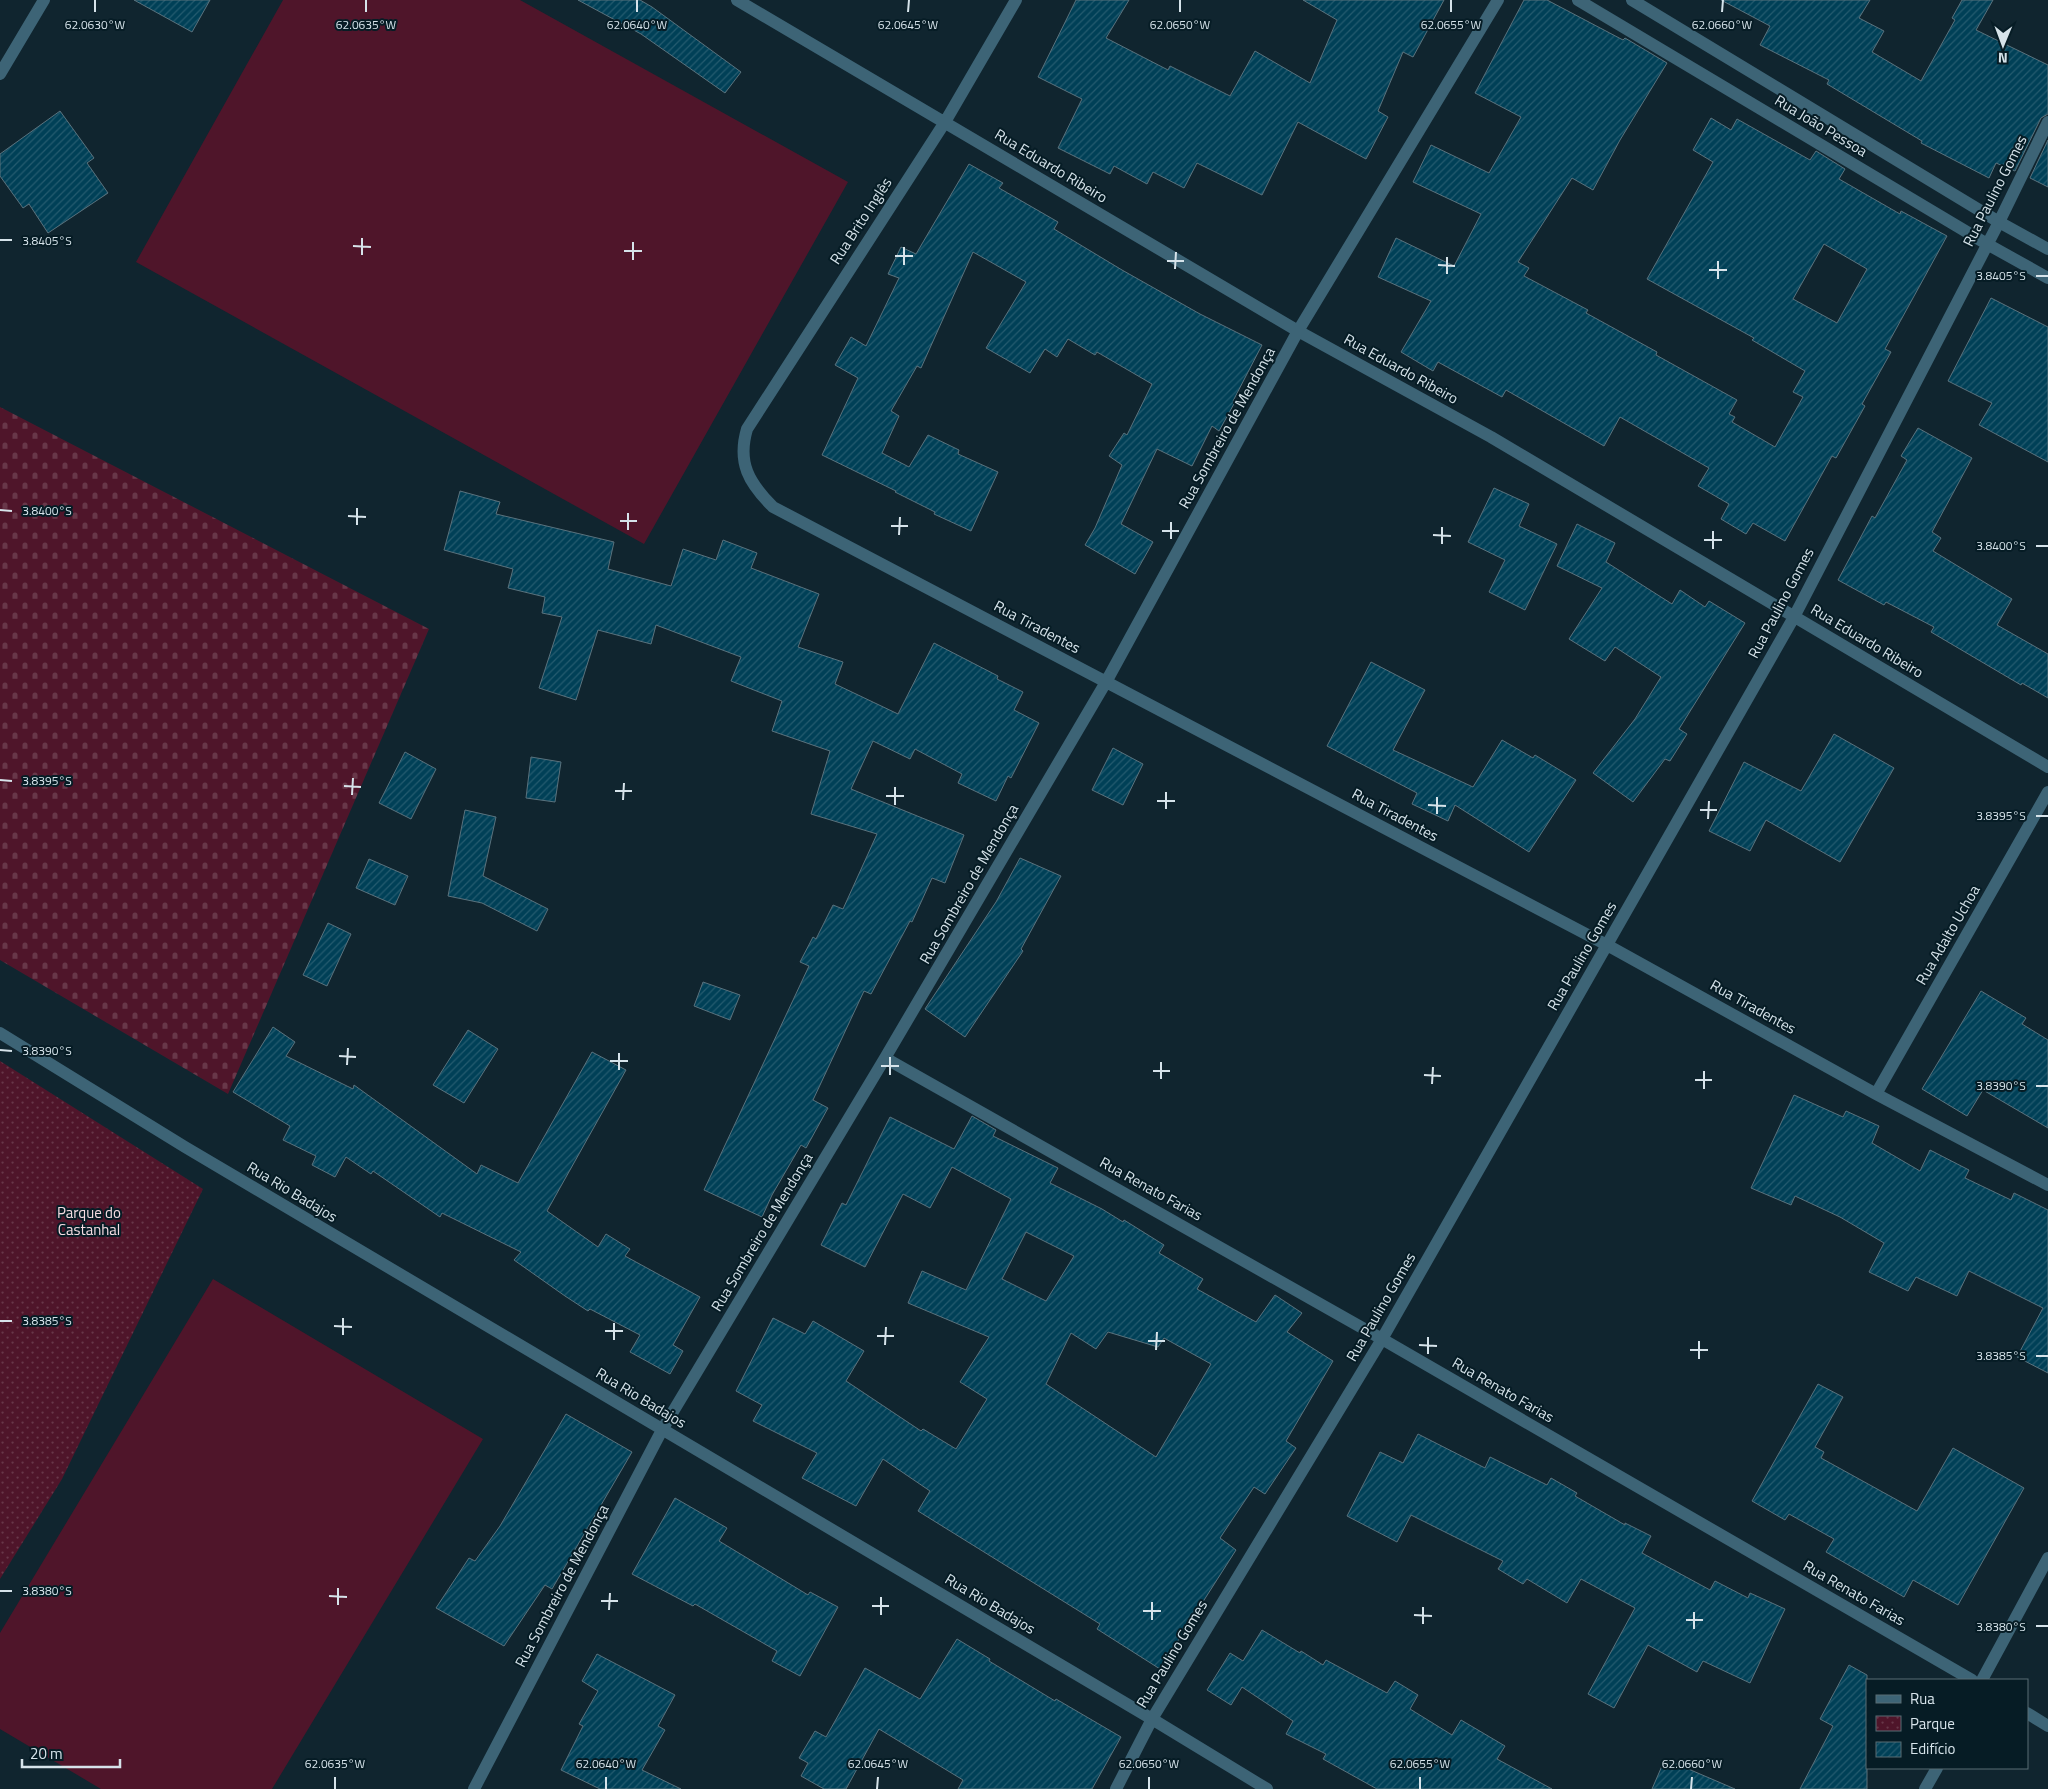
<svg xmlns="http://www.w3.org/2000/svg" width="2048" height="1789" viewBox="0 0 2048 1789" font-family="'Titillium Web',sans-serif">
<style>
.cemetery{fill:url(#cemetery-stones)}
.park{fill:url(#park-dots)}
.pitch{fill:#4f152a}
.building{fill:url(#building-hatch);stroke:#5a727d;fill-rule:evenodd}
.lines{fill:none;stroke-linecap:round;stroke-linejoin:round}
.minor{stroke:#3d6476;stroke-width:12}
.ticks{fill:none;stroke:#d6e3ea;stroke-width:2}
.labels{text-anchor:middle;stroke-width:4;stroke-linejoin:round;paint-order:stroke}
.street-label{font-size:15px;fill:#d6e3ea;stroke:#061c25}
.park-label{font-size:15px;fill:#f5dbe1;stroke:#061c25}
.ticks-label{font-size:12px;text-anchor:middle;fill:#d6e3ea;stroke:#061c25;stroke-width:4;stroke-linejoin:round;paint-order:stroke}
</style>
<defs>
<pattern id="cemetery-stones" width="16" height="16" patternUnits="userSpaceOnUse" patternTransform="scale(1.25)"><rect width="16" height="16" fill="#4f152a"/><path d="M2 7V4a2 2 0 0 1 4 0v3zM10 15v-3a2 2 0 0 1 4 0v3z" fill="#683749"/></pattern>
<pattern id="park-dots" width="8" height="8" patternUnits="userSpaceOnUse" patternTransform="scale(1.25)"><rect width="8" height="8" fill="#4f152a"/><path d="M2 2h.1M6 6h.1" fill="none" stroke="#683749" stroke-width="1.8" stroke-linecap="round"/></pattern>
<pattern id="building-hatch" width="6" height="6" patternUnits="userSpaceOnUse" patternTransform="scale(1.25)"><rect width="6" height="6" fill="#004057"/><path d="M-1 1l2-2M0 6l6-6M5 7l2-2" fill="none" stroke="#245b6f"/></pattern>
</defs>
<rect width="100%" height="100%" fill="#10252f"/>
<path class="cemetery" d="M 0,407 L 429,629 L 228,1094 L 0,960 Z"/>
<path class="park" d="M 0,1061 L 203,1189 L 62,1479 L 0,1579 Z"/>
<path class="pitch" d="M 283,0 L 520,0 L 848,182 L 644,544 L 136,262 Z
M 213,1279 L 483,1439 L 272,1789 L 101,1789 L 0,1729 L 0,1633 Z"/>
<path class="building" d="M 134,0 L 210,0 L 192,32 Z
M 578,0 L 640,0 L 652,7 L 741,72 L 725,93 L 641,34 Z
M 1076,0 L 1129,0 L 1106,38 L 1168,70 L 1170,66 L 1230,96 L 1255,51 L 1310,83 L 1337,20 L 1303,0 L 1444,0 L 1413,57 L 1403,52 L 1378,111 L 1388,117 L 1366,159 L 1298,122 L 1262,195 L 1197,163 L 1184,188 L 1153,172 L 1147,184 L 1114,166 L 1110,174 L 1058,148 L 1082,99 L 1038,77 Z
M 1524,0 L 1547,0 L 1623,40 L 1625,38 L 1667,63 L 1620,140 L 1593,190 L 1572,178 L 1518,262 L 1529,268 L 1524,276 L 1588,310 L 1586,313 L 1657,352 L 1656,355 L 1737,400 L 1729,414 L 1735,417 L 1732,422 L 1775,447 L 1803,397 L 1793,392 L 1805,371 L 1752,340 L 1754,338 L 1647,279 L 1713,162 L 1693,150 L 1711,118 L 1731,130 L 1737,119 L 1810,160 L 1816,151 L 1845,169 L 1839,179 L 1900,214 L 1901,211 L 1947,236 L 1885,349 L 1891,352 L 1862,404 L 1865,406 L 1836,458 L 1832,456 L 1785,541 L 1753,523 L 1746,534 L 1721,519 L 1729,504 L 1698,486 L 1709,468 L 1620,417 L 1604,446 L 1506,390 L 1502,397 L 1438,362 L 1433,371 L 1401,352 L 1431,301 L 1378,277 L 1396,238 L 1454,266 L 1481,214 L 1413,182 L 1431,145 L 1489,173 L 1521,117 L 1475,93 ZM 1824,244 L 1867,269 L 1837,323 L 1793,299 Z
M 1721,0 L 1870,0 L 1859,18 L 1884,31 L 1872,52 L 1921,81 L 1955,20 L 1952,18 L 1962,0 L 1993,0 L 1976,30 L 2048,65 L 2048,114 L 2041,118 L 2015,171 L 1996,163 L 1989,178 L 1921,143 L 1922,141 L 1827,84 L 1829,80 L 1760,45 L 1770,26 Z
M 60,111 L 94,158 L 87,163 L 108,193 L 48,233 L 29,204 L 23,208 L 0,176 L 0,154 Z
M 2048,140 L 2048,187 L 2030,178 Z
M 969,164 L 1003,183 L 999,188 L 1058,222 L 1054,229 L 1122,270 L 1200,314 L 1262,345 L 1233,401 L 1235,402 L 1219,431 L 1212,426 L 1192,466 L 1157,449 L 1121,524 L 1153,542 L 1135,574 L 1085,545 L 1095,528 L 1122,465 L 1109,456 L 1124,433 L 1127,435 L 1152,384 L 1097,352 L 1095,355 L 1068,339 L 1057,357 L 1045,349 L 1030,373 L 986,348 L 1026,282 L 973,252 L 921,368 L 917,366 L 891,411 L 899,416 L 882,453 L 909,467 L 928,435 L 959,450 L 958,454 L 998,472 L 971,531 L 934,514 L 935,512 L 895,492 L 896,491 L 822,455 L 858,378 L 835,365 L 851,337 L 866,346 L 899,278 L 888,274 L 901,247 L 916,254 Z
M 1991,298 L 2048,327 L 2048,462 L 1979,425 L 1992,403 L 1948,381 Z
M 1918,428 L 1972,458 L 1932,532 L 1941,538 L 1933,551 L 2012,599 L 1997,625 L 2048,654 L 2048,698 L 2022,683 L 2021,685 L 1931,632 L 1934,627 L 1886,602 L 1884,605 L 1838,580 L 1872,516 L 1875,518 L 1907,460 L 1901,456 Z
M 1494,488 L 1529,504 L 1519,526 L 1557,544 L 1525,610 L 1489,592 L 1505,560 L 1468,542 Z
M 460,491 L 500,502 L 496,514 L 614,542 L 608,569 L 671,586 L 683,549 L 716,560 L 723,540 L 757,553 L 751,568 L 819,594 L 798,647 L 843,662 L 835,684 L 898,714 L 934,643 L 998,676 L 997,679 L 1023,692 L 1014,710 L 1039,723 L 1011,778 L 1008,776 L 996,801 L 958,783 L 962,774 L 915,749 L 910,759 L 873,741 L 851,789 L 964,835 L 945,883 L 932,878 L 912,922 L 910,921 L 871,994 L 864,991 L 813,1100 L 828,1108 L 806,1148 L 801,1145 L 772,1195 L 762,1217 L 704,1190 L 809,966 L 800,962 L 813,937 L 816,939 L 833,905 L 843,909 L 877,834 L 811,814 L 830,751 L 772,731 L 782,701 L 731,681 L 741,657 L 656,625 L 651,644 L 598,630 L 576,700 L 539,688 L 562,617 L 542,613 L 545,597 L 508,588 L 513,569 L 444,550 Z
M 1577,524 L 1615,543 L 1606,562 L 1672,604 L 1680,590 L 1705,607 L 1709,601 L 1745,623 L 1679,729 L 1687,734 L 1670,761 L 1665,759 L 1633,802 L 1593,773 L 1635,719 L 1661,677 L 1615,647 L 1605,661 L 1569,639 L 1602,588 L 1557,566 Z
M 1371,662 L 1425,690 L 1393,750 L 1473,787 L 1502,740 L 1533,758 L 1535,755 L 1576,780 L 1529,852 L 1455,805 L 1448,821 L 1412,804 L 1417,793 L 1327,746 Z
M 1834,734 L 1894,768 L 1840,862 L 1766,820 L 1750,851 L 1709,831 L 1744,762 L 1801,791 Z
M 1113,748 L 1143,764 L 1123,805 L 1092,790 Z
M 405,752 L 436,769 L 411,819 L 379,803 Z
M 531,757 L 561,762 L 555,802 L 526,798 Z
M 465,810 L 496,817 L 483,876 L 548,909 L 537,931 L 482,903 L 448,896 Z
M 1020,858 L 1061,876 L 1021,949 L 1023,951 L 965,1037 L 925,1009 L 996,902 Z
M 369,859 L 408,876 L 395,905 L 356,888 Z
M 328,923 L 351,934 L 327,986 L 303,975 Z
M 703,982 L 740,995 L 730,1020 L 694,1006 Z
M 1981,991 L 2026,1018 L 2022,1024 L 2048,1040 L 2048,1128 L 1983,1090 L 1967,1116 L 1922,1089 Z
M 273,1027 L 295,1042 L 286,1056 L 353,1089 L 354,1085 L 477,1174 L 481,1165 L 518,1183 L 592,1052 L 626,1070 L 547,1211 L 598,1247 L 606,1234 L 630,1249 L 625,1256 L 700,1297 L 673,1345 L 683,1351 L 670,1374 L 630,1352 L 640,1335 L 590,1309 L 588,1311 L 565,1296 L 514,1260 L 521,1252 L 442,1213 L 440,1217 L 373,1171 L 371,1174 L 346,1157 L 335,1177 L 312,1165 L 316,1156 L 283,1140 L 290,1126 L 233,1092 Z
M 468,1030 L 498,1049 L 464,1103 L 433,1085 Z
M 1794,1095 L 1843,1117 L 1846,1111 L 1879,1126 L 1872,1143 L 1920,1171 L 1930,1150 L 1969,1170 L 1965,1178 L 2011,1200 L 2014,1193 L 2048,1210 L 2048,1373 L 2017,1357 L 2043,1308 L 1969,1271 L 1957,1296 L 1916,1277 L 1908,1291 L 1869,1272 L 1884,1243 L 1840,1217 L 1795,1196 L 1791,1205 L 1751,1188 Z
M 972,1116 L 996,1130 L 993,1136 L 1058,1168 L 1050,1183 L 1102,1209 L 1123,1222 L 1124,1220 L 1164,1245 L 1159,1253 L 1203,1279 L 1197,1289 L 1256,1322 L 1275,1295 L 1302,1313 L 1287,1332 L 1333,1361 L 1286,1441 L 1296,1448 L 1265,1494 L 1254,1487 L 1220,1538 L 1236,1550 L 1160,1669 L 1097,1629 L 1100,1624 L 918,1511 L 930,1491 L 883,1459 L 856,1506 L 802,1478 L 817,1453 L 753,1421 L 762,1405 L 736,1391 L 773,1318 L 805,1334 L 813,1321 L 864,1351 L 846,1381 L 921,1431 L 923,1429 L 956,1449 L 987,1399 L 960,1382 L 989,1337 L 908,1303 L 922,1271 L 966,1290 L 1011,1199 L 952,1167 L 930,1208 L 903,1194 L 865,1267 L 821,1245 L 842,1203 L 846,1205 L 890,1117 L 954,1149 ZM 1026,1232 L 1074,1256 L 1046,1301 L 1002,1279 ZM 1108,1332 L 1158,1347 L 1164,1338 L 1211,1364 L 1156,1457 L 1046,1384 L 1071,1333 L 1096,1349 Z
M 1818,1384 L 1843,1397 L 1815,1447 L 1824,1452 L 1821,1458 L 1917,1511 L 1953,1448 L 2024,1488 L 1958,1605 L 1913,1580 L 1904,1597 L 1826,1552 L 1834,1539 L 1789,1514 L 1785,1520 L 1752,1501 Z
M 566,1414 L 632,1452 L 552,1589 L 545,1585 L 504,1646 L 436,1608 L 469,1558 L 475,1561 L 500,1526 Z
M 1418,1434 L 1485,1468 L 1490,1457 L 1547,1485 L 1551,1478 L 1577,1493 L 1575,1496 L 1625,1525 L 1625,1523 L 1651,1536 L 1642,1553 L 1710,1590 L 1715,1581 L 1748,1598 L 1750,1593 L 1785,1609 L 1750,1683 L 1703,1661 L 1697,1672 L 1648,1645 L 1614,1708 L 1588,1694 L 1635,1608 L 1581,1579 L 1567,1603 L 1527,1579 L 1523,1584 L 1498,1569 L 1503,1561 L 1411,1515 L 1397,1542 L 1347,1516 L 1380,1452 L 1403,1463 Z
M 675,1498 L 727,1528 L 719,1541 L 808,1595 L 810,1592 L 838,1607 L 800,1676 L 772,1661 L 777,1651 L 695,1604 L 693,1606 L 632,1574 Z
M 1262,1630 L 1300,1653 L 1301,1651 L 1323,1665 L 1326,1660 L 1387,1693 L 1395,1681 L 1418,1695 L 1410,1709 L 1452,1735 L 1461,1720 L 1505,1746 L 1497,1759 L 1552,1789 L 1377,1789 L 1323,1759 L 1326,1754 L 1286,1734 L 1293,1721 L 1242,1687 L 1231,1705 L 1207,1690 L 1230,1653 L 1243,1661 Z
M 957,1639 L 990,1659 L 989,1661 L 1055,1701 L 1056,1699 L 1121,1737 L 1092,1789 L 958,1789 L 963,1780 L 879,1729 L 846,1789 L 824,1789 L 801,1776 L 808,1763 L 799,1758 L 815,1731 L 826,1737 L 865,1668 L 920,1699 Z
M 597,1654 L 675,1695 L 658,1726 L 665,1730 L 642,1770 L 681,1789 L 600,1789 L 561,1770 L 583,1726 L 579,1724 L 598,1691 L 582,1681 Z
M 1849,1665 L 1867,1675 L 1867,1789 L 1800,1789 L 1833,1726 L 1820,1719 Z
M 1665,1759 L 1735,1789 L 1652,1789 Z"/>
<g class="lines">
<path class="minor" d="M 737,0 L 1298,331 L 1491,437 L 2048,767
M 1016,0 L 945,122 L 747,429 C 737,463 749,483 773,507 L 1607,945 L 1876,1094 L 2048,1185
M 1578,0 L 1987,244 L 2048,278
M 1632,0 L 1999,222 L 2048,249
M 0,74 L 44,0
M 0,1033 L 185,1147 L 1152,1719 L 1267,1789
M 885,1058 L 1382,1339 L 1972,1680
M 1876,1094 L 2048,792
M 1982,1680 L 2048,1558
M 2027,1713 L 2048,1726
M 474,1789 L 662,1430 L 885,1058 L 1106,682 L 1298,331 L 1498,0
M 1116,1789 L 1152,1719 L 1382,1339 L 1794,617 L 1999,222 L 2048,122
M 1925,1789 L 1937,1768"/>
</g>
<path class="ticks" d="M 95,12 L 95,0M 366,12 L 366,0M 637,12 L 637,0M 908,12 L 909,0M 1180,12 L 1180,0M 1451,12 L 1451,0M 1722,12 L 1723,0M 0,240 L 12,240M 353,246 L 371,247M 624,251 L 642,251M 362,255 L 362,238M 895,256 L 913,256M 633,260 L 633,242M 1167,261 L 1184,261M 904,265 L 904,247M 1438,265 L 1455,266M 1175,269 L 1176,252M 1709,270 L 1727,270M 1447,274 L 1447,257M 2036,276 L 2048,276M 1718,279 L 1718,261M 0,510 L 12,511M 348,516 L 366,517M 620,521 L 637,521M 357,525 L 357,508M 891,526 L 908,526M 628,530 L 628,513M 1162,531 L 1179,531M 899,535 L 900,517M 1433,535 L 1451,536M 1171,539 L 1171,522M 1704,540 L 1722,540M 1442,544 L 1442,527M 2036,546 L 2048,546M 1713,549 L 1713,531M 0,780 L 12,781M 344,786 L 361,787M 615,791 L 632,791M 352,795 L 353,778M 886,796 L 904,796M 623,800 L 624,783M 1157,801 L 1175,801M 895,805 L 895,787M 1428,805 L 1446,806M 1166,809 L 1166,792M 1700,810 L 1717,810M 1437,814 L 1437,797M 2036,816 L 2048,816M 1708,819 L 1709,801M 0,1050 L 12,1051M 339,1056 L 356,1057M 610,1061 L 628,1061M 347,1065 L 348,1048M 881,1066 L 899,1066M 619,1070 L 619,1053M 1153,1071 L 1170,1071M 890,1075 L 890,1057M 1424,1075 L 1441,1076M 1161,1079 L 1161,1062M 1695,1080 L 1712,1080M 1432,1084 L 1433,1067M 2036,1086 L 2048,1086M 1704,1089 L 1704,1071M 0,1321 L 12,1321M 334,1326 L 352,1327M 605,1331 L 623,1331M 343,1335 L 343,1318M 877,1336 L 894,1336M 614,1340 L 614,1323M 1148,1341 L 1165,1341M 885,1345 L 886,1327M 1419,1345 L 1437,1346M 1156,1350 L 1157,1332M 1690,1350 L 1708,1350M 1428,1354 L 1428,1337M 2036,1356 L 2048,1356M 1699,1359 L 1699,1341M 0,1591 L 12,1591M 329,1596 L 347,1597M 601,1601 L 618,1601M 338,1605 L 338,1588M 872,1606 L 889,1606M 609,1610 L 610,1593M 1143,1611 L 1161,1611M 881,1615 L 881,1597M 1414,1615 L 1432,1616M 1152,1620 L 1152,1602M 1686,1620 L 1703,1620M 1423,1624 L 1423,1607M 2036,1626 L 2048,1626M 1694,1629 L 1694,1612M 335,1789 L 335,1777M 606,1789 L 606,1777M 877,1789 L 878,1777M 1149,1789 L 1149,1777M 1420,1789 L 1420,1777M 1691,1789 L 1692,1777"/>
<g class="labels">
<g class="street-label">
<text transform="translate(1821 126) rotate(31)" y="5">Rua João Pessoa</text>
<text transform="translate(1051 166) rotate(31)" y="5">Rua Eduardo Ribeiro</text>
<text transform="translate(1995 191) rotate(-63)" y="5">Rua Paulino Gomes</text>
<text transform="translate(861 221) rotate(-57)" y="5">Rua Brito Inglês</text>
<text transform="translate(1401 369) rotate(29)" y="5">Rua Eduardo Ribeiro</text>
<text transform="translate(1227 428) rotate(-61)" y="5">Rua Sombreiro de Mendonça</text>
<text transform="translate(1781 603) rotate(-62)" y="5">Rua Paulino Gomes</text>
<text transform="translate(1037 627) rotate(28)" y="5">Rua Tiradentes</text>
<text transform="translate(1867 641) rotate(31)" y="5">Rua Eduardo Ribeiro</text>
<text transform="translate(1395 815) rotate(28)" y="5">Rua Tiradentes</text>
<text transform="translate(969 884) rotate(-60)" y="5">Rua Sombreiro de Mendonça</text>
<text transform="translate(1948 935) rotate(-60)" y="5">Rua Adalto Uchoa</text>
<text transform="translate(1582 956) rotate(-60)" y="5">Rua Paulino Gomes</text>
<text transform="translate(1753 1007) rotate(29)" y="5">Rua Tiradentes</text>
<text transform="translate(1151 1189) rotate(29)" y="5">Rua Renato Farias</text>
<text transform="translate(292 1192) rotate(31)" y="5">Rua Rio Badajos</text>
<text transform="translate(762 1232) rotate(-59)" y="5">Rua Sombreiro de Mendonça</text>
<text transform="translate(1381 1307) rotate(-60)" y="5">Rua Paulino Gomes</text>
<text transform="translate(1503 1390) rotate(30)" y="5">Rua Renato Farias</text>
<text transform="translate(641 1398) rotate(31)" y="5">Rua Rio Badajos</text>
<text transform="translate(562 1586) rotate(-62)" y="5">Rua Sombreiro de Mendonça</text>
<text transform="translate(1854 1593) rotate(30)" y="5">Rua Renato Farias</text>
<text transform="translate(990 1604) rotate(31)" y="5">Rua Rio Badajos</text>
<text transform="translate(1172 1654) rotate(-59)" y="5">Rua Paulino Gomes</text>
</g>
<g class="park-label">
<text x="89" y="1218">Parque do<tspan x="89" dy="17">Castanhal</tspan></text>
</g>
</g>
<g class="ticks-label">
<text x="95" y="29">62.0630°W</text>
<text x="366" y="29">62.0635°W</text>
<text x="637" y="29">62.0640°W</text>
<text x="908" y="29">62.0645°W</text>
<text x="1180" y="29">62.0650°W</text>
<text x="1451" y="29">62.0655°W</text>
<text x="1722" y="29">62.0660°W</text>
<text x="47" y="245">3.8405°S</text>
<text x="2001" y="280">3.8405°S</text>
<text x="47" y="515">3.8400°S</text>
<text x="2001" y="550">3.8400°S</text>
<text x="47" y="785">3.8395°S</text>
<text x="2001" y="820">3.8395°S</text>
<text x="47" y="1055">3.8390°S</text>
<text x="2001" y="1090">3.8390°S</text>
<text x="47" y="1325">3.8385°S</text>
<text x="2001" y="1360">3.8385°S</text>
<text x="47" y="1595">3.8380°S</text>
<text x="2001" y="1631">3.8380°S</text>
<text x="335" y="1768">62.0635°W</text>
<text x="606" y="1768">62.0640°W</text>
<text x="878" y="1768">62.0645°W</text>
<text x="1149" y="1768">62.0650°W</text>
<text x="1420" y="1768">62.0655°W</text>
<text x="1692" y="1768">62.0660°W</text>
</g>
<rect x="1866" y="1679" width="162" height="90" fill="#061c25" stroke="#596c74"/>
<rect x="1876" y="1695" width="25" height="8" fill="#3d6476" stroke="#596c74"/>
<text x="1910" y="1704" font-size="15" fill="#d6e3ea">Rua</text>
<rect x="1876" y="1716" width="25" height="15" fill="url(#park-dots)" stroke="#596c74"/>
<text x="1910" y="1729" font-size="15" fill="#d6e3ea">Parque</text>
<rect x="1876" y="1742" width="25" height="15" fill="url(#building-hatch)" stroke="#596c74"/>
<text x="1910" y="1754" font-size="15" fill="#d6e3ea">Edifício</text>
<g transform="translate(2003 45) rotate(181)" stroke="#061c25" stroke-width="4" paint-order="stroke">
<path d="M0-4L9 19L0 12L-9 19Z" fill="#d6e3ea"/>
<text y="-8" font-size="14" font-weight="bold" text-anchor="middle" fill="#d6e3ea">N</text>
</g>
<path d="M22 1759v8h98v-8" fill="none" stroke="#d6e3ea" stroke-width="2.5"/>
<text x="30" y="1759" font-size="15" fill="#d6e3ea" stroke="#061c25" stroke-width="4" paint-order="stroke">20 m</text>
</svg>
